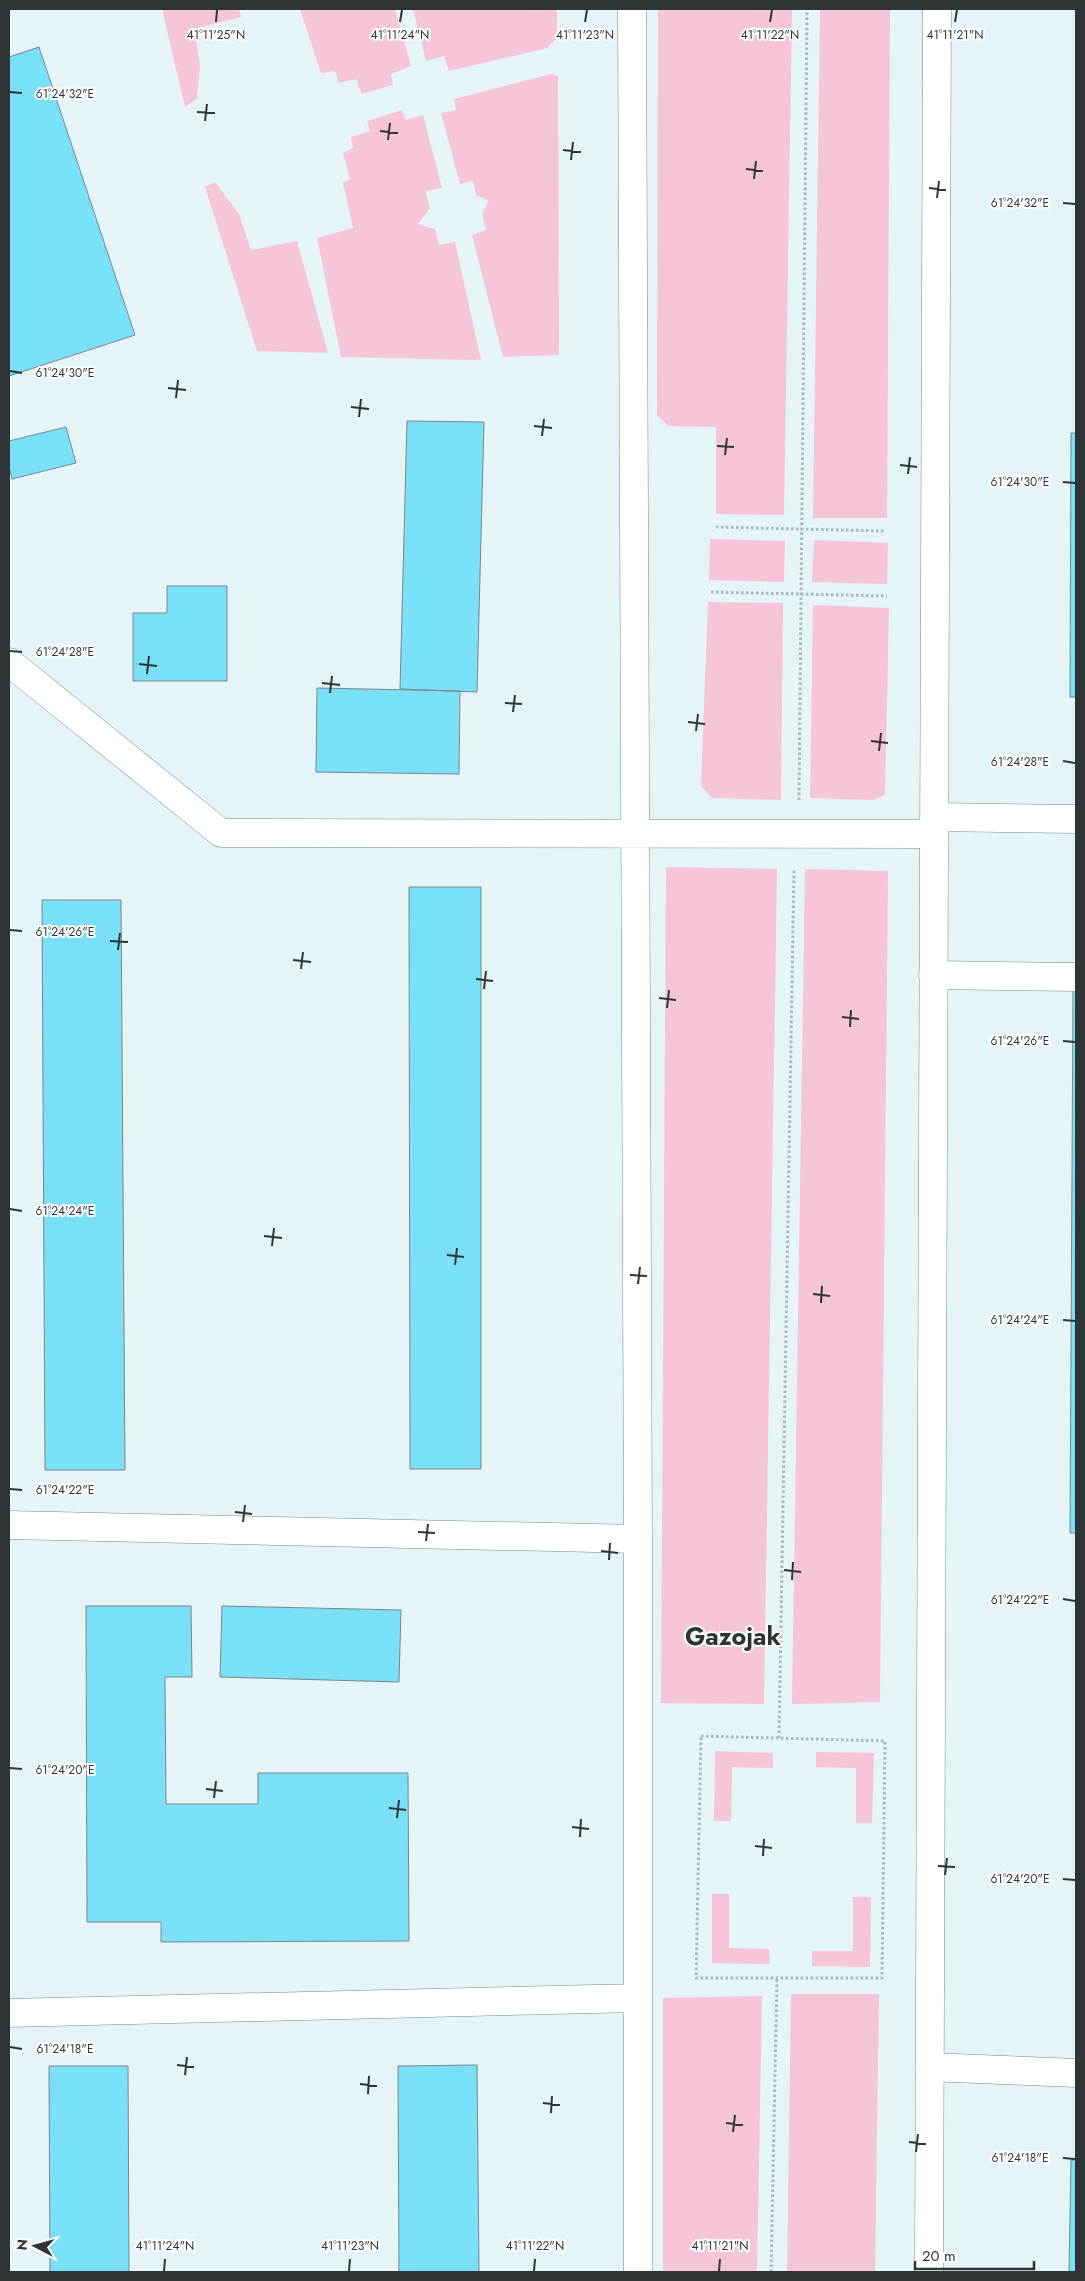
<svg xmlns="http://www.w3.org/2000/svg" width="1085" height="2281" viewBox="0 0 1085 2281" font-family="Jost,sans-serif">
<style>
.green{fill:#f6c5d7}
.building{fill:#79e0f8;stroke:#7a878b}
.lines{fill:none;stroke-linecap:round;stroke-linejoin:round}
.minor-casing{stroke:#7b898c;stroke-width:29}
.path{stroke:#abb7b9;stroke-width:3;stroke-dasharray:2.5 2.5;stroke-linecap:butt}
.minor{stroke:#fff;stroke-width:28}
.ticks{fill:none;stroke:#2f3537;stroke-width:2}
.labels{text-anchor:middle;stroke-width:4;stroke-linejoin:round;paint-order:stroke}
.town-label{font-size:25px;font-weight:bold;fill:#2f3537;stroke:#fff}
.ticks-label{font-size:12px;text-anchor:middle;fill:#2f3537;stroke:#fff;stroke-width:4;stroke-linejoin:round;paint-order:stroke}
</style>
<rect width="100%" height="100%" fill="#e5f4f7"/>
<path class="green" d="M 162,9 L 239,9 L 241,17 L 194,29 L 200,65 L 197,99 L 185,107 Z
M 300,9 L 395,9 L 411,66 L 391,74 L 393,85 L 362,94 L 356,79 L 339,83 L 335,71 L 321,73 Z
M 413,9 L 557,9 L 557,38 L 547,48 L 449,71 L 444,56 L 426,61 Z
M 658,9 L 792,9 L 784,515 L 716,514 L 716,427 L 668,426 L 657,415 Z
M 820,9 L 890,9 L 887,518 L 813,518 Z
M 551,74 L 558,76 L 559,355 L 503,357 L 472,235 L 486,230 L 482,213 L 489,201 L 476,195 L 473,181 L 460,184 L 441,113 L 456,110 L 454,99 Z
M 402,110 L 406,120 L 423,115 L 442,188 L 425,191 L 430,208 L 418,224 L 435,229 L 439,245 L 455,242 L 481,360 L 341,357 L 317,238 L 353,228 L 343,183 L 350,179 L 343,153 L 353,148 L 351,137 L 370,131 L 367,121 Z
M 215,182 L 239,214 L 251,250 L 297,241 L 328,353 L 257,351 L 205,187 Z
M 710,539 L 785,541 L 784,582 L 709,580 Z
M 814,540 L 888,543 L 887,584 L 812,582 Z
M 708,602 L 783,603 L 781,800 L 712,798 L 701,786 Z
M 813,605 L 889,608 L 885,795 L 873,800 L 810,798 Z
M 666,867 L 777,869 L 764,1704 L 661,1703 Z
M 805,869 L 888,871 L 880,1702 L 792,1704 Z
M 715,1751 L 773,1753 L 773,1768 L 732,1767 L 731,1821 L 714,1821 Z
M 816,1752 L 874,1753 L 872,1823 L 856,1823 L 856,1768 L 816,1767 Z
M 712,1894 L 729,1894 L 729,1948 L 769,1949 L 770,1964 L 712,1963 Z
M 853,1897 L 871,1897 L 870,1967 L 812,1966 L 812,1951 L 853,1951 Z
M 791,1994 L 879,1994 L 875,2272 L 787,2272 Z
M 762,1996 L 757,2272 L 663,2272 L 663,1998 Z"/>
<path class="building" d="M 39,47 L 135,335 L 9,376 L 9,57 Z
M 407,421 L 484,422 L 477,692 L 400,689 Z
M 66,427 L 76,463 L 12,479 L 9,467 L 9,441 Z
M 1071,433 L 1076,433 L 1076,697 L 1070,697 Z
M 167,586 L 227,586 L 227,681 L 133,681 L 133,613 L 167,613 Z
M 317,688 L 460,691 L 459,774 L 316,772 Z
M 409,887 L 481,887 L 481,1469 L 410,1469 Z
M 42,900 L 121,900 L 125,1470 L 45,1470 Z
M 1073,990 L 1076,990 L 1076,1533 L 1070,1533 Z
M 86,1606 L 191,1606 L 192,1677 L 165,1677 L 166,1804 L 258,1804 L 258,1773 L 408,1773 L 409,1941 L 161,1942 L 161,1922 L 87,1922 Z
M 222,1606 L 401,1610 L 399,1682 L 220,1677 Z
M 477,2065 L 479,2272 L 399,2272 L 398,2066 Z
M 49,2066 L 128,2066 L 129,2272 L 50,2272 Z
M 1071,2160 L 1076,2160 L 1076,2272 L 1069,2272 Z"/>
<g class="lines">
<defs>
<path id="minor" d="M 632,9 L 638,1539 L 638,2272
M 9,662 L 221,833 L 934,834
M 934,817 L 1076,819
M 933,975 L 1076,977
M 9,1525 L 638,1539
M 9,2013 L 638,1998
M 930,2067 L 1076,2073
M 929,2272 L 937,9"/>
</defs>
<use href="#minor" class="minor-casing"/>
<path class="path" d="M 716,527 L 886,531
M 711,592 L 887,596
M 799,800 L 807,9
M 701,1736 L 885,1741 L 882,1978 L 696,1978 Z
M 779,1738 L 794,869
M 771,2272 L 777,1978"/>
<use href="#minor" class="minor"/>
</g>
<path class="ticks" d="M 216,22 L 217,10M 400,22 L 402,10M 585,22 L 587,10M 770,22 L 772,10M 955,22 L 957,10M 10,92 L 22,93M 197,112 L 215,113M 205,121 L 207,104M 380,131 L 398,133M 388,140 L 390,123M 563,150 L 581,152M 571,160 L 573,142M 746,169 L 763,171M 754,179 L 756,161M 929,188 L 946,190M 937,198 L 939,181M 1063,203 L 1075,204M 10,371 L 22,373M 168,388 L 186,390M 176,398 L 178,380M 351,407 L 369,409M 359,417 L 361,399M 534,426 L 552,428M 542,436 L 544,419M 717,446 L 734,447M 725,455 L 727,438M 900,465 L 917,467M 908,474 L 910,457M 1063,482 L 1075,483M 10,651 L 22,652M 139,664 L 157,666M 147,674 L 149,656M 322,683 L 340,685M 330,693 L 332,676M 505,703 L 522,704M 513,712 L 515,695M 688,722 L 705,724M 696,731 L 698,714M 871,741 L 888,743M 879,751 L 881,733M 1063,761 L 1075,763M 10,930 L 22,931M 110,941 L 128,942M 118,950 L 120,933M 293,960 L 311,962M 301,969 L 303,952M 476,979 L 493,981M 484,989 L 486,971M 659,998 L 676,1000M 667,1008 L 669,990M 842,1017 L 859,1019M 850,1027 L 851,1010M 1063,1041 L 1075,1042M 10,1209 L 22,1211M 264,1236 L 282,1238M 272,1246 L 274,1228M 447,1255 L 464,1257M 455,1265 L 457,1248M 630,1275 L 647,1276M 638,1284 L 640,1267M 813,1294 L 830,1296M 821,1303 L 822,1286M 1063,1320 L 1075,1321M 10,1489 L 22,1490M 235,1512 L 252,1514M 243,1522 L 245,1505M 418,1532 L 435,1533M 426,1541 L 428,1524M 601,1551 L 618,1553M 609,1560 L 610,1543M 784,1570 L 801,1572M 792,1580 L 793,1562M 1063,1599 L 1075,1601M 10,1768 L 22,1769M 206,1789 L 223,1791M 214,1798 L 216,1781M 389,1808 L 406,1810M 397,1818 L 399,1800M 572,1827 L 589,1829M 580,1837 L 581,1819M 755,1846 L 772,1848M 763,1856 L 764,1839M 938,1866 L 955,1867M 945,1875 L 947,1858M 1063,1879 L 1075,1880M 10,2047 L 22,2049M 177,2065 L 194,2067M 185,2075 L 187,2057M 360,2084 L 377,2086M 368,2094 L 369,2076M 543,2103 L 560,2105M 551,2113 L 552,2096M 726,2123 L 743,2125M 733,2132 L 735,2115M 909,2142 L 926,2144M 916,2152 L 918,2134M 1063,2158 L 1075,2159M 164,2271 L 165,2259M 349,2271 L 350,2259M 534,2271 L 535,2259M 719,2271 L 720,2259"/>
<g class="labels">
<g class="town-label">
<text x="733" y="1645">Gazojak</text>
</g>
</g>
<g class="ticks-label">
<text x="216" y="39">41°11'25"N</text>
<text x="400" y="39">41°11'24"N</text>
<text x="585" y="39">41°11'23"N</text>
<text x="770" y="39">41°11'22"N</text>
<text x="955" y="39">41°11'21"N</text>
<text x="65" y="98">61°24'32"E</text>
<text x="1020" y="207">61°24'32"E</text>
<text x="65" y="377">61°24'30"E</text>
<text x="1020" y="486">61°24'30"E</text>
<text x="65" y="656">61°24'28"E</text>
<text x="1020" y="766">61°24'28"E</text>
<text x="65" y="936">61°24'26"E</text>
<text x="1020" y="1045">61°24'26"E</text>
<text x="65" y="1215">61°24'24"E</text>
<text x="1020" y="1324">61°24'24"E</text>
<text x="65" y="1494">61°24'22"E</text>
<text x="1020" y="1604">61°24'22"E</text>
<text x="65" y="1774">61°24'20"E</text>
<text x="1020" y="1883">61°24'20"E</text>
<text x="65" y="2053">61°24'18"E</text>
<text x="1020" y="2162">61°24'18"E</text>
<text x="165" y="2250">41°11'24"N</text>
<text x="350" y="2250">41°11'23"N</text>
<text x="535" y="2250">41°11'22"N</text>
<text x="720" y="2250">41°11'21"N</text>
</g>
<rect width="1085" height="2281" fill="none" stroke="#2f3537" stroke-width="20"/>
<g transform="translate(35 2246) rotate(276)" stroke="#ffffff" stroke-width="4" paint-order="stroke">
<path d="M0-4L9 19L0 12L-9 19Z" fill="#2f3537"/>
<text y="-8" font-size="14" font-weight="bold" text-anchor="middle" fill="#2f3537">N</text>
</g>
<path d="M915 2261v8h119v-8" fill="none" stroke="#2f3537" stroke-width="2.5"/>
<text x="922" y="2261" font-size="15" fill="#2f3537" stroke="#ffffff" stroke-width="4" paint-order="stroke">20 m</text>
</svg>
